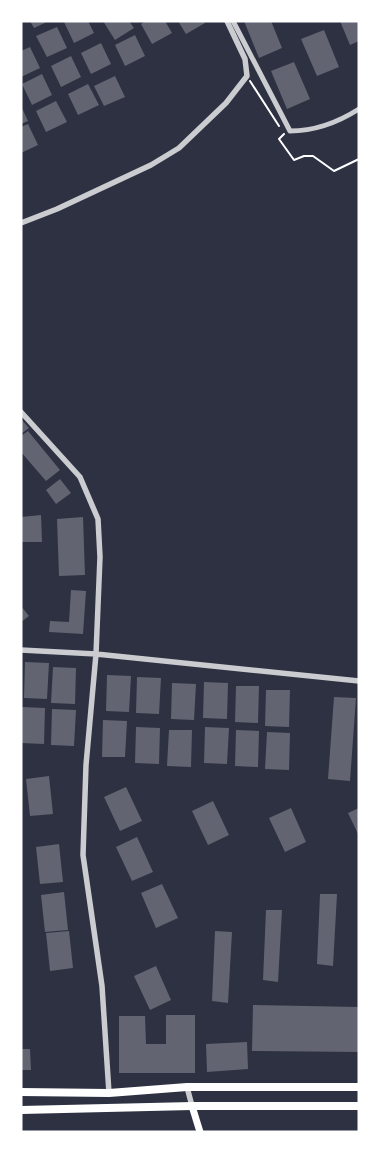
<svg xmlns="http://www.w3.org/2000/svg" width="380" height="1153" viewBox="0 0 380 1153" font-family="'Sofia Sans Condensed',sans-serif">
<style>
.building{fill:#626471}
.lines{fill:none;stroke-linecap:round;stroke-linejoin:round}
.path{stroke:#fff;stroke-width:2}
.minor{stroke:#caccd0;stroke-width:5}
.tertiary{stroke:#caccd0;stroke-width:5.5}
.secondary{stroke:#fff;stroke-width:7}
.primary{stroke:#fff;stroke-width:8}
</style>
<rect width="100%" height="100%" fill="#2d3142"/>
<path class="building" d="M 30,21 L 49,21 L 34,28 Z
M 88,21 L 94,33 L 74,43 L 64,22 Z
M 103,21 L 129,21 L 134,28 L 115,40 Z
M 145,21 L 165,21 L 172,33 L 152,44 L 141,24 Z
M 178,21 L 204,21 L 205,23 L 186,34 Z
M 244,21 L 271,21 L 282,48 L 259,58 Z
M 340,21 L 359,21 L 359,41 L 350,45 Z
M 57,27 L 67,48 L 47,57 L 36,36 Z
M 324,30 L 339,67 L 317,76 L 301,39 Z
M 135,35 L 145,56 L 125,66 L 115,45 Z
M 101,43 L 111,64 L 91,74 L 81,53 Z
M 30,47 L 40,68 L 21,77 L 21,51 Z
M 71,56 L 81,77 L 61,87 L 51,66 Z
M 294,62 L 310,99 L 287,109 L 271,71 Z
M 42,74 L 52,95 L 32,105 L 22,84 Z
M 115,76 L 125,97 L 104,106 L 94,86 Z
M 88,84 L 99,105 L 78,115 L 68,94 Z
M 56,101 L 67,122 L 46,132 L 36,111 Z
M 21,106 L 28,121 L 21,124 Z
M 28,124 L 38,145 L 21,153 L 21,127 Z
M 21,419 L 29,428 L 21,434 Z
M 28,431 L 60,470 L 46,481 L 21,452 L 21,436 Z
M 60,479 L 71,493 L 56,504 L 46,490 Z
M 41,515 L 42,542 L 21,542 L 21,517 Z
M 83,517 L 85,575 L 59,576 L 57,519 Z
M 71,590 L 86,591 L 83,634 L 49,632 L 50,621 L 69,622 Z
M 21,606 L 29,616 L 21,622 Z
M 25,662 L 49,663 L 47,699 L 24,698 Z
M 53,667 L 76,668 L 75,704 L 51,703 Z
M 107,675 L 131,676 L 129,712 L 106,711 Z
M 137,677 L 161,678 L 159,714 L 136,713 Z
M 204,682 L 228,683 L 227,719 L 203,718 Z
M 172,683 L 196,684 L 194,720 L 171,719 Z
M 236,686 L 259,686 L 258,723 L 235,722 Z
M 266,690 L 290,690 L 289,727 L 265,726 Z
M 334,697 L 356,698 L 350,781 L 328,779 Z
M 22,707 L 45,708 L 44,744 L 21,743 Z
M 52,709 L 76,710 L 74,746 L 51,745 Z
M 103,720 L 127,721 L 125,757 L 102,757 Z
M 136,727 L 160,728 L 159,764 L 135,763 Z
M 205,727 L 229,728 L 227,764 L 204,763 Z
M 169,730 L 192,730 L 191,767 L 167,766 Z
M 236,730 L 259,731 L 258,767 L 235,766 Z
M 267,732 L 290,733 L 289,770 L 265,769 Z
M 49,776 L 53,814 L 30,816 L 26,779 Z
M 126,787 L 142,821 L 120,831 L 104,797 Z
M 213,801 L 229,835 L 208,845 L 192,811 Z
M 291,808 L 306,842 L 285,852 L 269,818 Z
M 359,808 L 359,836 L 348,813 Z
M 137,837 L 153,872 L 132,881 L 116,847 Z
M 59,844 L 63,882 L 40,884 L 36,847 Z
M 162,884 L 178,918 L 156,928 L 141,893 Z
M 64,892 L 68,930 L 45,932 L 41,895 Z
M 320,894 L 337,894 L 333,966 L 317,964 Z
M 266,910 L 282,910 L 278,982 L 263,980 Z
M 69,931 L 73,968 L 50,971 L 46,933 Z
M 215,931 L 232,932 L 228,1003 L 212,1001 Z
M 156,966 L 171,1000 L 150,1010 L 134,976 Z
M 253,1005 L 359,1007 L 359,1052 L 252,1051 Z
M 166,1015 L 195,1015 L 195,1073 L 119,1073 L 119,1016 L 145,1016 L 146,1044 L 166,1044 Z
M 247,1042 L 248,1069 L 207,1072 L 206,1044 Z
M 21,1049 L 30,1049 L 31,1070 L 21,1070 Z"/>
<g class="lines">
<path class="path" d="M 250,81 L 279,126
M 284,134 L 279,139 L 294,160 L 304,156 L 313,156 L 334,171 L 359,159"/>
<path class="minor" d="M 233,21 L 290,131 C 316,131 337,123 359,109"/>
<path class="tertiary" d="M 21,223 L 57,209 L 151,165 L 179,148 L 226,103 L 247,76 L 245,59 L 227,21
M 21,412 L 80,477 L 98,519 L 100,557 L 96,654 L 86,765 L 83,855 L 102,986 L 109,1093
M 21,650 L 96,654 L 359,681
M 187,1087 L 192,1106"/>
<path class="secondary" d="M 192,1106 L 200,1132"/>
<path class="primary" d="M 21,1092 L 109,1093 L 187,1087 L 359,1087
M 21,1110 L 192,1106 L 359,1106"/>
</g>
<rect width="380" height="1153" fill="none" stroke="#ffffff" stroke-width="45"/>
</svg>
